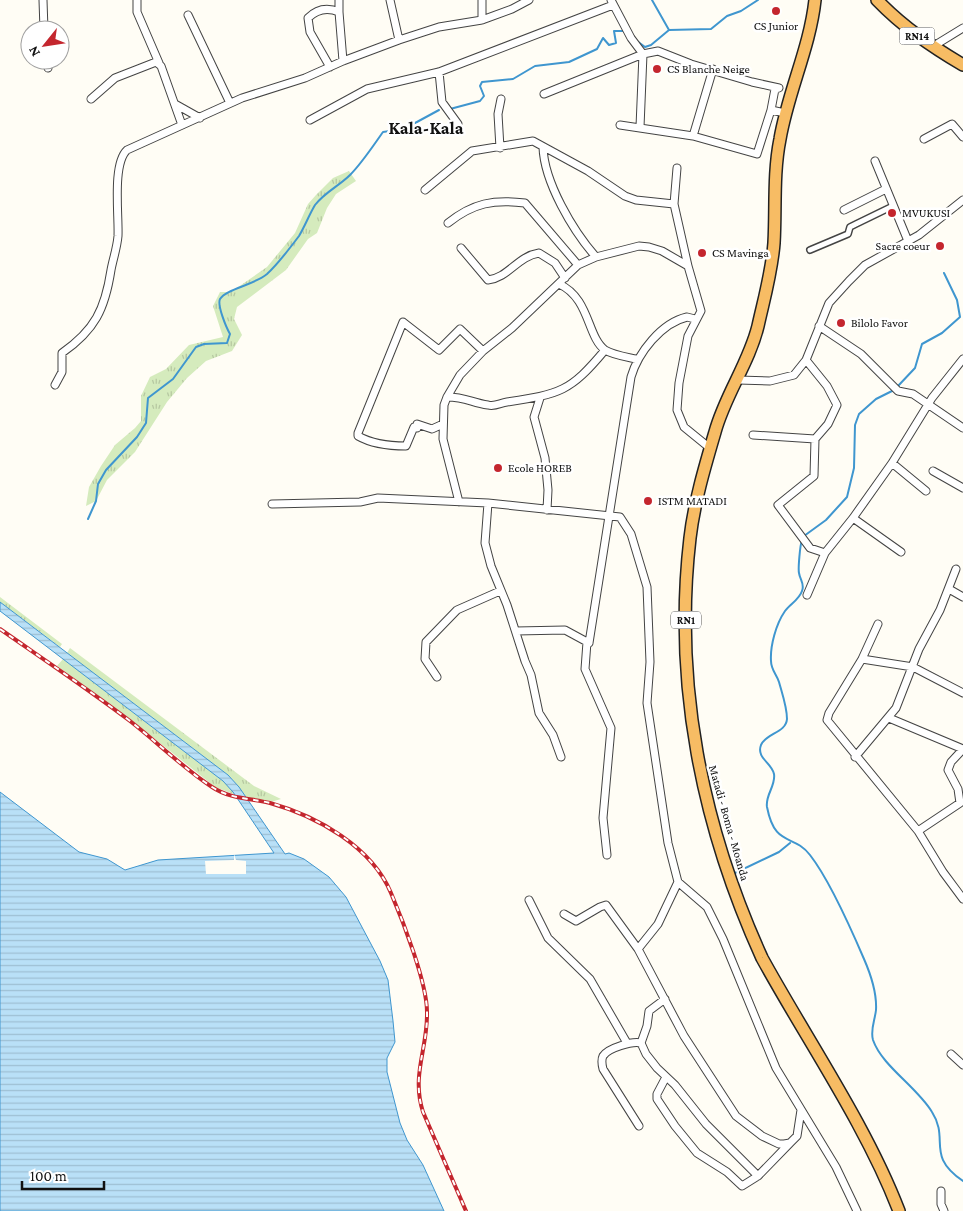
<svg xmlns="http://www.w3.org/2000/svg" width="963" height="1211" viewBox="0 0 963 1211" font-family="'Crimson Pro',serif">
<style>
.grass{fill:url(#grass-tufts)}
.water{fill:url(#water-rules);stroke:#3f96cf}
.pier{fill:#fffdf5}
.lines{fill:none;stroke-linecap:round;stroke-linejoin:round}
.stream{stroke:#3f96cf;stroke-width:2}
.pedestrian-casing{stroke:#444;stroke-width:8}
.minor-casing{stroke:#444;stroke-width:9}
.trunk-casing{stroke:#222;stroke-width:14}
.pedestrian{stroke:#fff;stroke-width:5}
.minor{stroke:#fff;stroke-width:7}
.trunk{stroke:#f7bc64;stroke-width:11}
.rail-casing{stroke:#c4262e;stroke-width:4}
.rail{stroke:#fff;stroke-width:2;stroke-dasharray:5.5;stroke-linecap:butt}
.poi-dot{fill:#c4262e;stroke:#fff;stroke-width:2}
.labels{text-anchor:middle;stroke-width:5;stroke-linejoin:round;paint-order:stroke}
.shield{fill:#fff;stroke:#585858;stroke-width:1}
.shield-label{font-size:11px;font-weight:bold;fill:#111}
.poi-label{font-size:12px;fill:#111;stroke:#fff;text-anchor:start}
.street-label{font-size:12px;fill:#111;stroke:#fff}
.district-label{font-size:18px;font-weight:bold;fill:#111;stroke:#fff}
</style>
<defs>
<pattern id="grass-tufts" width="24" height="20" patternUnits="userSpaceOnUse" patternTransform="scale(1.25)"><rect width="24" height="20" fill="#d5ebbd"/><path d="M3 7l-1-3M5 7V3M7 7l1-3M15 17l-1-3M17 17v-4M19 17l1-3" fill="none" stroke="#b6c8a1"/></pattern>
<pattern id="water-rules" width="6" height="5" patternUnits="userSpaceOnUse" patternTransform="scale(1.25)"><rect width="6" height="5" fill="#b9e0f7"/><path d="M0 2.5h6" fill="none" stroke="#9ebfd3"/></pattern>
</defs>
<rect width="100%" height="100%" fill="#fffdf5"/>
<path class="grass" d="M 349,171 L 356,181 L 336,194 L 327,208 L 317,233 L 308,239 L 286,270 L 237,307 L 234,319 L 242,335 L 232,351 L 206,361 L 187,378 L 167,402 L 135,452 L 107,480 L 96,501 L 86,506 L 89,487 L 101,466 L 115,445 L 135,428 L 141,421 L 141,396 L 150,377 L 166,369 L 189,345 L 223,337 L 213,306 L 220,292 L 231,292 L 267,267 L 295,233 L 308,204 L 316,195 L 333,178 Z
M 0,597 L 62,644 L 60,647 L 0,602 Z
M 70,648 L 254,786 L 281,799 L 271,802 L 241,797 L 215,787 L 126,716 L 57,666 L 63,659 L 223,781 L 233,791 L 239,787 L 228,775 L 67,653 Z"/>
<path class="water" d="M 0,602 L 228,775 L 239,787 L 285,854 L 289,853 L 304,859 L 329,877 L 346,897 L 380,961 L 388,980 L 393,1021 L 395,1042 L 387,1058 L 387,1072 L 400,1123 L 407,1140 L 423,1165 L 444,1211 L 0,1211 L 0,792 L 79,852 L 107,859 L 125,870 L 158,860 L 274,853 L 233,792 L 223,781 L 0,611 Z"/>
<path class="pier" d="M 234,854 L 236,860 L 246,861 L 246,874 L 206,874 L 205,861 L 234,860 Z"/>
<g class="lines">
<path class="stream" d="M 652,0 L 669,30 L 711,29 L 727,16 L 741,11 L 758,0
M 637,41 L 645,47 L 651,45 L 669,30
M 450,109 L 480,101 L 484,96 L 480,86 L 482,82 L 513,79 L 535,66 L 569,62 L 597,49 L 603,38 L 609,45 L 616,43 L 614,31 L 625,31
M 898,386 L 915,368 L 922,344 L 942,333 L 960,317 L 957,300 L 944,273
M 88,519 L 96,501 L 98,484 L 106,470 L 137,437 L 146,423 L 148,398 L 173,379 L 196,347 L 204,344 L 227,343 L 230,334 C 226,327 217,305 220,299 C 226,289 254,285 267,274 C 278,264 290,248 299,236 C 305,226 309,215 315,205 C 325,192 339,186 350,175 C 362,163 373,146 383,132 L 404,129 L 439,110
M 804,536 L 826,520 L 847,497 L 854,468 L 855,425 L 859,414 L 876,399 L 894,390
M 802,540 C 800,545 798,569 799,573 C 800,580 805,584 802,591 C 799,600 790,604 785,611 C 776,624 770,646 771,661 C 771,670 777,675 779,682 C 782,693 787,707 787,719 C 786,733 766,733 761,745 C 756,758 772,763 774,774 C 776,786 765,795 767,807 C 775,848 793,833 810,855 C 828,878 852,931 864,959 C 871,975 877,992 876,1010 C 875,1020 870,1030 873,1040 C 882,1066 917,1087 932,1112 C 950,1140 925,1155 963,1181
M 735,873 L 779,852 L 790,843"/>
<defs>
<path id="pedestrian" d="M 810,250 L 848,234 L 850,227 L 856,224 L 893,206"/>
<path id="minor" d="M 43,0 L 44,30
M 137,0 L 137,12 L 159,63
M 339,0 L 339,12
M 390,0 L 399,40
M 482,0 L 482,20
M 611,0 L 631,38 L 643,54 L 658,51 L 691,64 L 752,82 L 779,88 L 775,89 L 771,110 L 785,113
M 188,15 L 230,103
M 932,47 L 963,28
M 47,60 L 48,68
M 330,67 L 310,32 L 308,18 C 317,9 327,7 339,12 L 343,61
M 439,72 L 442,102 L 458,124
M 544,94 L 643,54 L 640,127
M 91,99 L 115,78 L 156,62 L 161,66 L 182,125
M 175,104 L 200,118
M 310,120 L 367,89 L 439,72 L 613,5
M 620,125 L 693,136 L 757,154 L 771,110
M 693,136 L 713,69
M 924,139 L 952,124 L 963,137
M 543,147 C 544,182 573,231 596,257
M 500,148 L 498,114 L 501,99
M 875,161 L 908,241
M 677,168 L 674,204 L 688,266
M 425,190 L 472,151 L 533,141 L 588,171 L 625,196 L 636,200 L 674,204
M 844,210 L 886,189
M 448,223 C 473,203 494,199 525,203 L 578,265
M 461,248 L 488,280 C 508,278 518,256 539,253 L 555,263 L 565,278
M 559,284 C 590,298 587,337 605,350 C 613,355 627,357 636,359
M 819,326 L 861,354 L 898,391 L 913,394 L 963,428
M 806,360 L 827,386 L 837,405 L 828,424 L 815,439 L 814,476 L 778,505 L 810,548 L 825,553
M 738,380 L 770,381 L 794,375 L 806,360 L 829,303 L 849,281 L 865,265 L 919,235 L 963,200
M 55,385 L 62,372 L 62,353 C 95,330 105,309 111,270 C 113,259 117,248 118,236 C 119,216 112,164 127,150 L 242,98 L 305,78 L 343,61 L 399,40 L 439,27 L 482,20 L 512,9 L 529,0
M 447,397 C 466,397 472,403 488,405 C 495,407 500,403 507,402 C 560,394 570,392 605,350
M 540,398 L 534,417 L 545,458 L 548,490 L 547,510
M 443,424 L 432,429 L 417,424 L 417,428 L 414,427 L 406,446 C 390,446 372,444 358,436 L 358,433 L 403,322 L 439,350 L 460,329 L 483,351
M 753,435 L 815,439
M 892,463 L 926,491
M 933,471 L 963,488
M 459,502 L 443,439 L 444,405 L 447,397 L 460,375 L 483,351 L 512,328 L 578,265 L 596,257 L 639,246 L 649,247 L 662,251 L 688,266 L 701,311 L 688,336 L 679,383 L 677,410 L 684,427 L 711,449
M 488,503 L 485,543 L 491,566 L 507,605 L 525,661 L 531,675 L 539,713 L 553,735 L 561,757
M 272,504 L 360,502 L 378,498 L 488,503 L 620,517 L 631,534 L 647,587 L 650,662 L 647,703 L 668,843 L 678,882 L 658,924 L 638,949 L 684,1036 L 736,1116 L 762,1136 L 779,1144 L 784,1144 L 790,1143 L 797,1136 L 801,1110
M 853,518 L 901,552
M 949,589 L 963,597
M 807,595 L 825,553 L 853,518 L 892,463 L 932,398 L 963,359
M 878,624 L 862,659 L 829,713 L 827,720 L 918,831 L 943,872 L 963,899
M 516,631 L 565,630 L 589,643
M 862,659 L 913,667 L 963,693
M 437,677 L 425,659 L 426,642 L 457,610 L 500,591
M 889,718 L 963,749
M 855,757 L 896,708 L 919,649 L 940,610 L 956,569
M 918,831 L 960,803 L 958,789 L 948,770 L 951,762 L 963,749
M 607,855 L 603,818 L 611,728 L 585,669 L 587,642 L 589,643 L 631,377 C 638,353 661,323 687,317 L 695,319
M 678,882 L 707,907 L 723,939 L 776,1068 L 836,1167 L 857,1211
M 529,900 L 548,938 L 590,979 L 627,1043
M 564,914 L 576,921 L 600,907 L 606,905 L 638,949
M 665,999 L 649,1011 L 647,1026 L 641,1043 L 646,1054 L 657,1068 L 675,1085 L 706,1124 L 758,1176 L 790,1143
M 951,1054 L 963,1065
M 666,1077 L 657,1094 L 657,1099 L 675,1126 L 697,1153 L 727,1172 L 742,1186 L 758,1176
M 639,1126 L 603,1069 C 602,1065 601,1060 603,1056 C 608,1048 632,1041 641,1043
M 941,1191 L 941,1204 L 944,1211"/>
<path id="trunk" d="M 815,0 C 810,47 788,92 780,139 C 773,174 776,209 774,243 C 772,271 764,299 758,326 C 749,363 725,395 715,432 C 705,466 694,503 690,538 C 673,683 702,826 762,958 C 807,1040 866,1125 899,1211
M 877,0 C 903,27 931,46 963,65"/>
</defs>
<use href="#pedestrian" class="pedestrian-casing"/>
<use href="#minor" class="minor-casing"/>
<use href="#trunk" class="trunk-casing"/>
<use href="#pedestrian" class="pedestrian"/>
<use href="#minor" class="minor"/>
<use href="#trunk" class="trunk"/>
<defs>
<path id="rail" d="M 0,629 C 43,659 88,689 130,721 C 157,742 183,768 212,787 C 230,799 250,798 270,803 C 317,816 372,847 391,893 C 403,921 427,983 427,1012 C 428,1048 411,1075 423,1112 L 466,1211"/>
</defs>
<use href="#rail" class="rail-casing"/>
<use href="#rail" class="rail"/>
</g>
<g class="poi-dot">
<circle cx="776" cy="11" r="5"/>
<circle cx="657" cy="69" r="5"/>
<circle cx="892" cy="213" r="5"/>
<circle cx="940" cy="246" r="5"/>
<circle cx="702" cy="253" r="5"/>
<circle cx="841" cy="323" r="5"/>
<circle cx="498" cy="468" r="5"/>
<circle cx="648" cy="501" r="5"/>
</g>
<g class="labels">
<g class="shield">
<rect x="899.5" y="27.5" width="35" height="17" rx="4"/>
<rect x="671" y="611.5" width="30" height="17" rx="4"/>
</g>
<g class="shield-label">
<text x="917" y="40">RN14</text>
<text x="686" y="624">RN1</text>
</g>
<g class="poi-label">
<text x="776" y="30" text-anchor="middle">CS Junior</text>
<text x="667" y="73">CS Blanche Neige</text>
<text x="902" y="217">MVUKUSI</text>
<text x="930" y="250" text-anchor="end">Sacre coeur</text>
<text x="712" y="257">CS Mavinga</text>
<text x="851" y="327">Bilolo Favor</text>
<text x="508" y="472">Ecole HOREB</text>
<text x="658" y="505">ISTM MATADI</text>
</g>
<g class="street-label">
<text transform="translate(729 823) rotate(74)" y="4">Matadi - Boma - Moanda</text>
</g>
<g class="district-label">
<text x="426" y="134">Kala-Kala</text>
</g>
</g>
<g transform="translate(45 45) rotate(240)"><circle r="24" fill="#ffffff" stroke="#a0a0a0"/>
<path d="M0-4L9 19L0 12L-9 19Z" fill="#c4262e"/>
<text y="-8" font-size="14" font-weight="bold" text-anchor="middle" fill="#111111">N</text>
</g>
<path d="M22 1181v8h82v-8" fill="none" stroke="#111111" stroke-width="2.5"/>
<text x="30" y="1181" font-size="15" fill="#111111" stroke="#ffffff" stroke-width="4" paint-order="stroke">100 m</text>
</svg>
